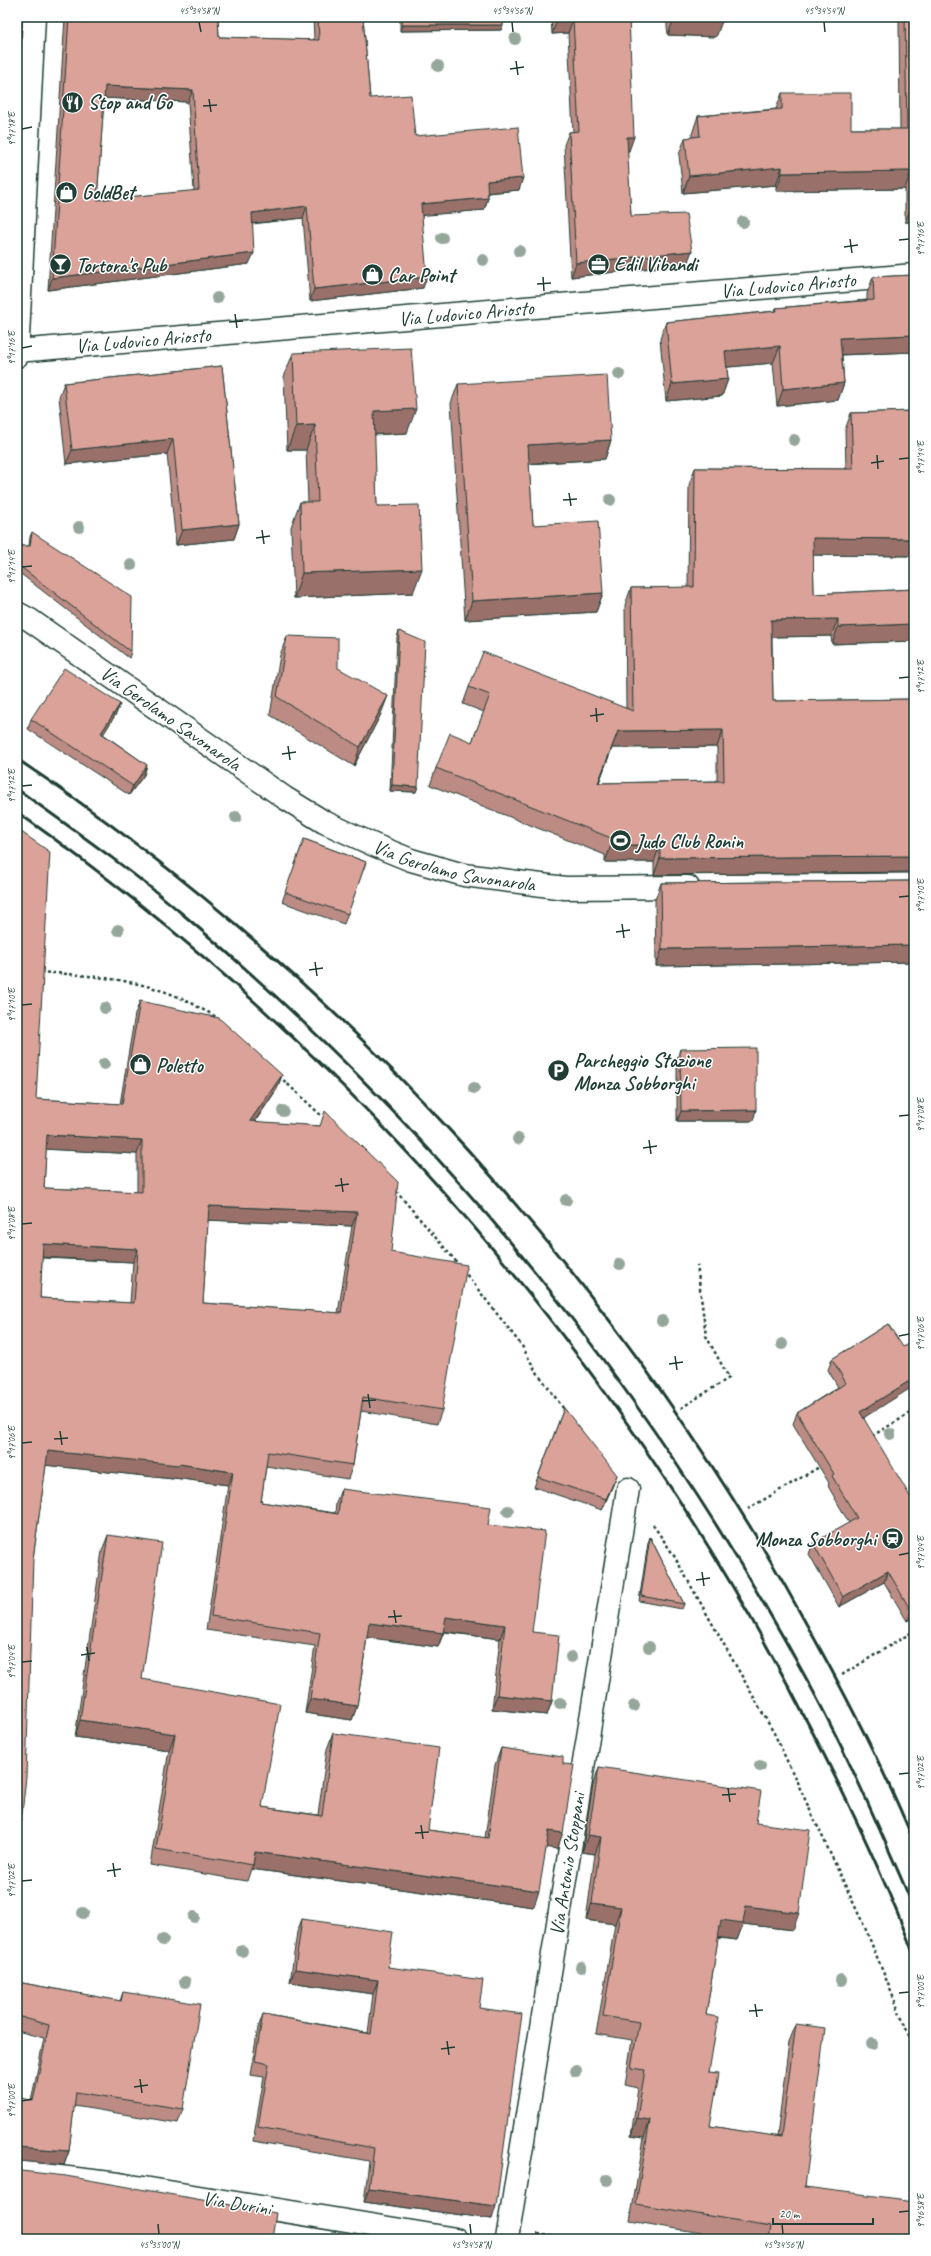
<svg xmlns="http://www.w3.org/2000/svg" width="931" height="2256" viewBox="0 0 931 2256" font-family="Caveat,sans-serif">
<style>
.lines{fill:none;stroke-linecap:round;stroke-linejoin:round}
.street-casing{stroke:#1f3d34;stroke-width:25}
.path{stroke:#1f3d34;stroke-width:2.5;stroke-dasharray:3 3;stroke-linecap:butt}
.street{stroke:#fff;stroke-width:22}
.rail{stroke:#1f3d34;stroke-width:3}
.tree{fill:#95a69b}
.wall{fill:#bc8b84;stroke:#1f3d34;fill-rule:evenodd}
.shaded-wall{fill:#99716b;stroke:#1f3d34}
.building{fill:#dba299;stroke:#1f3d34;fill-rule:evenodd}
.ticks{fill:none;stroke:#1f3d34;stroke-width:1.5}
.labels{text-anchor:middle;stroke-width:3;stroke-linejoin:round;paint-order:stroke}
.poi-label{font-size:20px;font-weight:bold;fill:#1f3d34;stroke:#fff;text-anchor:start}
.street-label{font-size:20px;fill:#1f3d34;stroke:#fff}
.neatline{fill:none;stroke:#1f3d34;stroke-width:1.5}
.ticks-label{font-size:10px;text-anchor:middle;fill:#1f3d34}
</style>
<rect width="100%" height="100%" fill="#fff"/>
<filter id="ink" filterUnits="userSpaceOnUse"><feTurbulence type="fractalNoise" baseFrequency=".025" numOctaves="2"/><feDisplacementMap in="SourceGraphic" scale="8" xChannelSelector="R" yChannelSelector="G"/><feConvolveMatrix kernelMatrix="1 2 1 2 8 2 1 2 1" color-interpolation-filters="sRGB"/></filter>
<g filter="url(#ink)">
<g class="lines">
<defs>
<g id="street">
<path d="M 17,351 L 914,275"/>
<path d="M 17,356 L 34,17"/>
<path id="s1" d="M 17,613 L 30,620 L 285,798 L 324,822 L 374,845 L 411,860 L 464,875 L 565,888 L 688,887"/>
<path d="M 17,2172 L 119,2184 L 456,2239"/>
<path d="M 507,2239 L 628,1489"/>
</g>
</defs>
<use href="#street" class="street-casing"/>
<path class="path" d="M 40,972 C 94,976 147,979 195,1005 C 202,1010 212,1013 218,1019
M 279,1076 L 325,1119
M 396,1191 L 459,1265
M 463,1270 L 522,1346 L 534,1368 L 566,1412
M 681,1408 L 729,1378 L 706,1336 L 697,1265
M 872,1436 L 914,1411
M 748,1509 L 821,1466
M 653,1525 L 673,1554 L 775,1735 L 866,1930 L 914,2048
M 842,1675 L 914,1631
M 537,2234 L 566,2239"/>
<use href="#street" class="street"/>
<path class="rail" d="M 17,759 C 345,978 626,1290 813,1636 C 850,1703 885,1771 914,1842
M 17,789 C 74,830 133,871 186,917 C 447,1138 650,1389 812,1689 C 850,1760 882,1834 914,1908
M 17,812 C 353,1049 627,1366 813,1733 C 850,1805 885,1879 914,1955"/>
</g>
<g class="tree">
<circle cx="515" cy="39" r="6"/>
<circle cx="438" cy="66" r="6"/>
<circle cx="743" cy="222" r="6"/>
<circle cx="442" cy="238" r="6"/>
<circle cx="519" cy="251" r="6"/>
<circle cx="483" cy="260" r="6"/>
<circle cx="217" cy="298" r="6"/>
<circle cx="619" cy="374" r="6"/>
<circle cx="794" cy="440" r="6"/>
<circle cx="610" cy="500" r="6"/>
<circle cx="79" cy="527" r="6"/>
<circle cx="131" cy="565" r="6"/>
<circle cx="236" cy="817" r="6"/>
<circle cx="118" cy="930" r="6"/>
<circle cx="105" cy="1008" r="6"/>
<circle cx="104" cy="1064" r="6"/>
<circle cx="474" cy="1088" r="6"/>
<circle cx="283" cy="1111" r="6"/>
<circle cx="518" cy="1139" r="6"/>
<circle cx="566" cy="1200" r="6"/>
<circle cx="620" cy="1264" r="6"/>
<circle cx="662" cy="1321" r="6"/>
<circle cx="782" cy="1344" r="6"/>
<circle cx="890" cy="1434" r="6"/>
<circle cx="508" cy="1511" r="6"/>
<circle cx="649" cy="1647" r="6"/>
<circle cx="571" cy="1657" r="6"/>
<circle cx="560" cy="1703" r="6"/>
<circle cx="634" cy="1706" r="6"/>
<circle cx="760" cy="1766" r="6"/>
<circle cx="83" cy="1913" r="6"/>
<circle cx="194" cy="1917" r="6"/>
<circle cx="163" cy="1940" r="6"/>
<circle cx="242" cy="1951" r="6"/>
<circle cx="581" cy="1967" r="6"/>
<circle cx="841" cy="1980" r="6"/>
<circle cx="185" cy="1982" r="6"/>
<circle cx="872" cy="2044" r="6"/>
<circle cx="576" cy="2071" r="6"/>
<circle cx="607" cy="2180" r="6"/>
</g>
<path class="wall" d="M 65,17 L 218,17 L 219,37 L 314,40 L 313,17 L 363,17 L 370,98 L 415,136 L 519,190 L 488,193 L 488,198 L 484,210 L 422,215 L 423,288 L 310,301 L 303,218 L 252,224 L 249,264 L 48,290 ZM 104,98 L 188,102 L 194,191 L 97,200 Z
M 400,17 L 503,17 L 503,25 L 501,30 L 400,31 Z
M 551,17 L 629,17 L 629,151 L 627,151 L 631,216 L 687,264 L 571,277 L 564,145 L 569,132 L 573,132 L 568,33 L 552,34 Z
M 666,17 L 723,17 L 716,37 L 668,35 Z
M 899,17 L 914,17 L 914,222 L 905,222 L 905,189 L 776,191 L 776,185 L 683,193 L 679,155 L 685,138 L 692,137 L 692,134 L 698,116 L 776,109 L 782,93 L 851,129 L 900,129 Z
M 914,275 L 914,352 L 842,355 L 844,383 L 838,400 L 777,406 L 773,363 L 727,367 L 728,379 L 722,396 L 666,401 L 660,339 L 666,322 L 775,311 L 776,308 L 867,300 L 867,294 L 873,277 Z
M 293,353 L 407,433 L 374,435 L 377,506 L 413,593 L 294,598 L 291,527 L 300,502 L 308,502 L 306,450 L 287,450 L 284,377 Z
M 222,366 L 239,524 L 234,539 L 176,545 L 167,454 L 66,464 L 59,397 L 64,383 Z
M 458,384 L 611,440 L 605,459 L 529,464 L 533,525 L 603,593 L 596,612 L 465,620 L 451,403 Z
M 914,411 L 914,556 L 813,555 L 814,594 L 914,589 L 914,641 L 832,644 L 831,636 L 772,637 L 773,701 L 914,699 L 914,873 L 654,875 L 654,862 L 605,862 L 605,855 L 430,785 L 436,768 L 472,742 L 484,712 L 463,704 L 469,687 L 626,709 L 625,605 L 631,588 L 688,588 L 689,485 L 695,468 L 846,469 L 845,430 L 851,413 ZM 717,747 L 717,781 L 599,783 L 612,748 Z
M 32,532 L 131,652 L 129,658 L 17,571 L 17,546 L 29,546 L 30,537 Z
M 399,631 L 416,792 L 390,791 L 397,637 Z
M 287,636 L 338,668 L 381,714 L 354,766 L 270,715 L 280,655 Z
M 120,704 L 116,714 L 103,734 L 147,765 L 144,775 L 129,795 L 28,729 L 31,719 Z
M 304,839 L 366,862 L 344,924 L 282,902 Z
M 914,881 L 914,962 L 656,966 L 655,900 L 661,883 Z
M 140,1001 L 282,1075 L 277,1089 L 255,1122 L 320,1126 L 391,1252 L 442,1410 L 437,1424 L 361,1411 L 353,1465 L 348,1479 L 266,1466 L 261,1502 L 335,1513 L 336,1503 L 341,1489 L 488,1525 L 532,1632 L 552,1701 L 547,1715 L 492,1709 L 500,1639 L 444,1632 L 438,1647 L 367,1637 L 357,1706 L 352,1720 L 305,1713 L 315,1646 L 206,1630 L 228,1485 L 174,1478 L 173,1479 L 46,1465 L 33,1559 L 36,1099 L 120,1104 L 135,1014 ZM 46,1149 L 137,1154 L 137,1192 L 44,1188 ZM 208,1220 L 352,1226 L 338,1313 L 203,1303 ZM 42,1258 L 133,1262 L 130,1303 L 40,1298 Z
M 680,1049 L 753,1121 L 677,1121 L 677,1059 Z
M 888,1324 L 864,1418 L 914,1617 L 907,1621 L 884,1582 L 839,1607 L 809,1554 L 813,1543 L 849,1523 L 828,1486 L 829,1483 L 793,1424 L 797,1413 L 838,1387 L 828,1370 L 832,1359 Z
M 564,1408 L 613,1485 L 602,1510 L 534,1487 Z
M 108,1535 L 142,1679 L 262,1807 L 318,1815 L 327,1749 L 333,1733 L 428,1830 L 485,1838 L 495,1765 L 501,1748 L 563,1764 L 557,1849 L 546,1847 L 534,1907 L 251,1869 L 247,1881 L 150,1865 L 169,1750 L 75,1737 L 102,1551 Z
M 650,1537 L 684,1604 L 682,1609 L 639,1601 L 648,1543 Z
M 599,1767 L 756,1823 L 793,1930 L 743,1924 L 737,1940 L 718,1938 L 706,2015 L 709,2072 L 710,2126 L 777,2137 L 789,2042 L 796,2024 L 805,2187 L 914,2239 L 737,2239 L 630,2221 L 644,2138 L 631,2136 L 638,2088 L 625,2085 L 632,2040 L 596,2034 L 615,1924 L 586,1920 L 595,1854 L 582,1852 L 593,1785 Z
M 302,1919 L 388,1967 L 479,2008 L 492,2219 L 364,2202 L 369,2161 L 253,2141 L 264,2077 L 250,2075 L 258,2028 L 263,2014 L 368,2033 L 373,1994 L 290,1982 L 297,1932 Z
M 17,1982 L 120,2001 L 123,1992 L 183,2109 L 178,2123 L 74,2106 L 69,2151 L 64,2165 L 31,2101 L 44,2038 L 17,2031 Z"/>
<path class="shaded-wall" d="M 674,18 L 723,19 L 716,37 L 668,35 Z
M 573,19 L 568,33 L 552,34 L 557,20 Z
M 402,25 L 503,25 L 501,30 L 400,31 Z
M 105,86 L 193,90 L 188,102 L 101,98 Z
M 627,137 L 634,137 L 629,151 L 622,151 Z
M 782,167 L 776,185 L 683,193 L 689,176 Z
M 911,171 L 905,189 L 776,191 L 782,173 Z
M 523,178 L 519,190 L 483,193 L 487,181 Z
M 488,198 L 484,210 L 417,216 L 421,204 Z
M 912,205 L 914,205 L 914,222 L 905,222 Z
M 307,206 L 303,218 L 248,224 L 252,213 Z
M 692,251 L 687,264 L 571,277 L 576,263 Z
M 254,253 L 249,264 L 48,290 L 52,278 Z
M 427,277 L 423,288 L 310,301 L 314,289 Z
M 914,335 L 914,352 L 834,355 L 840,338 Z
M 780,346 L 773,363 L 719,368 L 725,351 Z
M 728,379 L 722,396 L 666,401 L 672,384 Z
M 844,383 L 838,400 L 777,406 L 783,389 Z
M 416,409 L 407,433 L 365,435 L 374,411 Z
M 315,425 L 306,450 L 287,450 L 296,426 Z
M 173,439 L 167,454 L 66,464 L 72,450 Z
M 611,440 L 605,459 L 521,464 L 528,445 Z
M 239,524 L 234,539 L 176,545 L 182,530 Z
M 813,538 L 914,539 L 914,556 L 807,555 Z
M 422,569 L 413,593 L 294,598 L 302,573 Z
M 603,593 L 596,612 L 465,620 L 472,601 Z
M 838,619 L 831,636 L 765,637 L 771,620 Z
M 914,624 L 914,641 L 832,644 L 838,627 Z
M 388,696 L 381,714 L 354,766 L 360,747 Z
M 120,704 L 116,714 L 98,743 L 101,733 Z
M 723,730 L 717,747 L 612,748 L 592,800 L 618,731 Z
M 147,765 L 144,775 L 129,795 L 133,786 Z
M 392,785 L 418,787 L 416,792 L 390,791 Z
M 611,845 L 660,845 L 654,862 L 605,862 Z
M 914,856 L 914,872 L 654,875 L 660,858 Z
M 914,945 L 914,962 L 656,966 L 662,949 Z
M 282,1075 L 277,1089 L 245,1135 L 250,1121 Z
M 756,1110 L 753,1121 L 677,1121 L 681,1111 Z
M 47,1135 L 142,1140 L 137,1154 L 42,1149 Z
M 209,1206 L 357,1212 L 352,1226 L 204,1220 Z
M 43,1244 L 138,1249 L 133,1262 L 38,1257 Z
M 914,1378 L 914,1386 L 857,1422 L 860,1412 Z
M 48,1451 L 179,1464 L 233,1472 L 228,1485 L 174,1478 L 173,1479 L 43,1465 Z
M 617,1475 L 613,1485 L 602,1510 L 606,1499 Z
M 888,1571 L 884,1582 L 839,1607 L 843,1597 Z
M 914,1609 L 914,1617 L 907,1621 L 911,1611 Z
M 446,1617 L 505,1625 L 500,1639 L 441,1631 Z
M 369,1623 L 443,1633 L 438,1647 L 364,1637 Z
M 497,1695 L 552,1701 L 547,1715 L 492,1709 Z
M 310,1699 L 357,1706 L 352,1720 L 305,1713 Z
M 80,1720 L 175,1734 L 169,1750 L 75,1737 Z
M 549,1831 L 563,1833 L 557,1849 L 543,1847 Z
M 588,1835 L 601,1837 L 595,1854 L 582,1852 Z
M 255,1852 L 539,1891 L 534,1907 L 251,1869 L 253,1865 Z
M 592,1903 L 621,1907 L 615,1924 L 586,1920 Z
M 746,1906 L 799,1913 L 793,1930 L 743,1924 L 737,1940 L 715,1937 L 721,1920 Z
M 295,1969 L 378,1980 L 373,1994 L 290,1982 Z
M 637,2118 L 650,2120 L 644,2138 L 631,2136 Z
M 17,2147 L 69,2151 L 64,2165 L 17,2161 Z
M 369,2189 L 496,2206 L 492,2219 L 364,2202 Z"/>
<path class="building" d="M 69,17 L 218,17 L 219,37 L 319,40 L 318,17 L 363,17 L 370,98 L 411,95 L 415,136 L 518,127 L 523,178 L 487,181 L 488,198 L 421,204 L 427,277 L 314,289 L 307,206 L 252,213 L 254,253 L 52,278 ZM 105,86 L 193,90 L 199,190 L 97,200 Z
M 402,17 L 503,17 L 503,25 L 402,25 Z
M 557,17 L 629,17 L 634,137 L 627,137 L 631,216 L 686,214 L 692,251 L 576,263 L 569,132 L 579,131 L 573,19 L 557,20 Z
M 674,17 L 723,17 L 723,19 L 674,18 Z
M 905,17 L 914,17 L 914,205 L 912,205 L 911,171 L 782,173 L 782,167 L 689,176 L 685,138 L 700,136 L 698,116 L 782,109 L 782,93 L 851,93 L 851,129 L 907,129 Z
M 914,275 L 914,335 L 840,338 L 844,383 L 783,389 L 780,346 L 725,351 L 728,379 L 672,384 L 666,322 L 777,311 L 776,308 L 874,300 L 873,277 Z
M 411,348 L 416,409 L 374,411 L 377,506 L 419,505 L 422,569 L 302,573 L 300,502 L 318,502 L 315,425 L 296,426 L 293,353 Z
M 222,366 L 239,524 L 182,530 L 173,439 L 72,450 L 64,383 Z
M 607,375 L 611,440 L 528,445 L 533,525 L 598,521 L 603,593 L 472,601 L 458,384 Z
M 914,411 L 914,539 L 813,538 L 814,594 L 914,589 L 914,624 L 838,627 L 838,619 L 771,620 L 773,701 L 914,699 L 914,856 L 660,858 L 660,845 L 611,845 L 611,838 L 436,768 L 450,733 L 472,742 L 490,695 L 469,687 L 483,652 L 633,711 L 631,588 L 694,587 L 695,468 L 853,469 L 851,413 ZM 723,730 L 724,781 L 598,783 L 618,731 Z
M 32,532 L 132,597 L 131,652 L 17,564 L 17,546 L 30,546 Z
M 399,631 L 425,642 L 418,787 L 392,785 Z
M 287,636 L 338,638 L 338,668 L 388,696 L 360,747 L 277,697 Z
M 64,668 L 120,704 L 101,733 L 147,765 L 133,786 L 31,719 Z
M 17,829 L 50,852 L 36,1099 L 122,1104 L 140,1001 L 219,1018 L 282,1075 L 250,1121 L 320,1126 L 325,1111 L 398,1182 L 391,1252 L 467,1265 L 442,1410 L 363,1397 L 353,1465 L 268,1452 L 261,1502 L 338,1514 L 341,1489 L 491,1507 L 488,1525 L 545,1531 L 532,1632 L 559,1635 L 552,1701 L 497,1695 L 505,1625 L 446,1617 L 443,1633 L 369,1623 L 357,1706 L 310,1699 L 320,1633 L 211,1616 L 233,1472 L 179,1464 L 178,1465 L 48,1451 L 33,1559 L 26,1777 L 17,1860 ZM 47,1135 L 142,1140 L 142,1192 L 44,1188 ZM 209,1206 L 357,1212 L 341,1313 L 203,1303 ZM 43,1244 L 138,1249 L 134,1303 L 40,1298 Z
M 304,839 L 366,862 L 348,914 L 285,892 Z
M 914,881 L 914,945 L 662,949 L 661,883 Z
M 756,1048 L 756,1110 L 681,1111 L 680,1049 Z
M 888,1324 L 903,1347 L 914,1340 L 914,1378 L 860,1412 L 914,1503 L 914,1609 L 911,1611 L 888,1571 L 843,1597 L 813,1543 L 857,1518 L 832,1476 L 834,1474 L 797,1413 L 846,1383 L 832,1359 Z
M 564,1408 L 617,1475 L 606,1499 L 538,1477 Z
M 108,1535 L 162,1543 L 142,1679 L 280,1704 L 262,1807 L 322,1816 L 333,1733 L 439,1748 L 428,1830 L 488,1838 L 501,1748 L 563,1757 L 563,1764 L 574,1765 L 563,1833 L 549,1831 L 539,1891 L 255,1852 L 253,1865 L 156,1849 L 175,1734 L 80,1720 Z
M 650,1537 L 684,1604 L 641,1596 Z
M 599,1767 L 761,1791 L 756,1823 L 810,1830 L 799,1913 L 746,1906 L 743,1923 L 721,1920 L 706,2015 L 718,2017 L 709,2072 L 719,2073 L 710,2126 L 781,2137 L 796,2024 L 825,2028 L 805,2187 L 914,2201 L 914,2239 L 769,2239 L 771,2226 L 636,2204 L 650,2120 L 637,2118 L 645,2070 L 631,2068 L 639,2022 L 603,2016 L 621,1907 L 592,1903 L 601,1837 L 588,1835 Z
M 302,1919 L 393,1932 L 388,1967 L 483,1980 L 479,2008 L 522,2014 L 496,2206 L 369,2189 L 374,2148 L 258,2127 L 269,2064 L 255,2061 L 263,2014 L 371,2034 L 378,1980 L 295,1969 Z
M 17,1982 L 121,2001 L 123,1992 L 200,2004 L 183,2109 L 76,2092 L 69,2151 L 17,2147 L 17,2097 L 33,2101 L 49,2025 L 17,2016 Z
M 17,2169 L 21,2171 L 66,2176 L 276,2213 L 272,2239 L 17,2239 Z"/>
</g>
<path class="ticks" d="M 199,22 L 201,32M 512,22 L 513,32M 824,22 L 825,32M 516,61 L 518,75M 510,69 L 524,67M 209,99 L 211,112M 203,106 L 217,105M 22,129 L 32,127M 850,239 L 852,253M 899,240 L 909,239M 844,247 L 858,245M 543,277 L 544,291M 537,284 L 551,283M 235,314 L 237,328M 229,322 L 243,321M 22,348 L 32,346M 877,455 L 878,469M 899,459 L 909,458M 871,463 L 884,461M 569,493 L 571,506M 563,500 L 577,499M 262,530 L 264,544M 256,538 L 270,536M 22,567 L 32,566M 899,678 L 909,677M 596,708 L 597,722M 590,716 L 604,714M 288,746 L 290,760M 282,754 L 296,752M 22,786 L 32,785M 899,897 L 909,896M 622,924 L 624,938M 616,932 L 630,930M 315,962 L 317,976M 309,970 L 323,968M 22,1005 L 32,1004M 899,1116 L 909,1115M 649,1140 L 651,1154M 643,1148 L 657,1146M 341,1178 L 343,1192M 335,1186 L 349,1184M 22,1224 L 32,1223M 899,1336 L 909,1334M 675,1356 L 677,1370M 669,1364 L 683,1362M 368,1394 L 370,1408M 362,1401 L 376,1400M 60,1431 L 62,1445M 54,1439 L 68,1438M 22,1443 L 32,1442M 899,1555 L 909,1553M 702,1572 L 704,1586M 696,1580 L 710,1578M 394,1610 L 396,1623M 388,1617 L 402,1616M 87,1647 L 89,1661M 81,1655 L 95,1653M 22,1662 L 32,1661M 899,1774 L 909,1773M 728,1788 L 730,1802M 722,1795 L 736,1794M 421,1825 L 423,1839M 415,1833 L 429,1832M 113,1863 L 115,1877M 107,1871 L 121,1869M 22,1881 L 32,1880M 899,1993 L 909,1992M 755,2004 L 757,2017M 749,2011 L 763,2010M 447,2041 L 449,2055M 441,2049 L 455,2047M 140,2079 L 142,2093M 134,2087 L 148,2085M 22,2101 L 32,2099M 899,2212 L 909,2211M 158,2224 L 159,2234M 470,2224 L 471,2234M 782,2224 L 783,2234"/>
<defs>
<symbol id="restaurant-disc" viewBox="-11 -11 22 22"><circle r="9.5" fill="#1f3d34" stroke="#fff"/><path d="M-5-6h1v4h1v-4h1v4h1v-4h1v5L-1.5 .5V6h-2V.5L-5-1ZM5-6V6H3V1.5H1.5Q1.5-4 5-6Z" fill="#fff"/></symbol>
<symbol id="shop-disc" viewBox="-11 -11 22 22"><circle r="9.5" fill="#1f3d34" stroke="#fff"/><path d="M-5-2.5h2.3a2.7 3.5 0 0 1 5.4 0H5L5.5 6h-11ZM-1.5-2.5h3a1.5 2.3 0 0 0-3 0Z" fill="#fff"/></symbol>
<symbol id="office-disc" viewBox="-11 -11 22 22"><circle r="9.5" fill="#1f3d34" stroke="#fff"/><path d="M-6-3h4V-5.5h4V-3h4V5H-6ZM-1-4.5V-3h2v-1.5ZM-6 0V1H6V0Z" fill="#fff"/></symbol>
<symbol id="bar-disc" viewBox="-11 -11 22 22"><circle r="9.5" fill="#1f3d34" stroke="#fff"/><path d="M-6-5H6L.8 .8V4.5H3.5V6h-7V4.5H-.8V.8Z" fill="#fff"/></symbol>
<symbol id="stadium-disc" viewBox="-11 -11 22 22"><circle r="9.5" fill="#1f3d34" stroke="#fff"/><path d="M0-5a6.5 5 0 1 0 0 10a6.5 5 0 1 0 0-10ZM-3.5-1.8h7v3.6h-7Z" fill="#fff"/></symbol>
<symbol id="parking-disc" viewBox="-11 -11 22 22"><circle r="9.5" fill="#1f3d34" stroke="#fff"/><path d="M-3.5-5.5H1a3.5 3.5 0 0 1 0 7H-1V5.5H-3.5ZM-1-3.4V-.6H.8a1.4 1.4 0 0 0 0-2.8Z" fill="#fff"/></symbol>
<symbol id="station-disc" viewBox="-11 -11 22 22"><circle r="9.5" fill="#1f3d34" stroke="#fff"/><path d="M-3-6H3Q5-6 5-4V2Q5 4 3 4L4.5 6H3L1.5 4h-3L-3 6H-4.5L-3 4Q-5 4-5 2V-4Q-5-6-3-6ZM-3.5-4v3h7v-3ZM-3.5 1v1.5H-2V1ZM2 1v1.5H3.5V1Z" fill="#fff"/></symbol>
</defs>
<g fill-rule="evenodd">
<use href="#restaurant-disc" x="60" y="90" width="25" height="25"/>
<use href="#shop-disc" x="54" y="180" width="25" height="25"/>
<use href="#office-disc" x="586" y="252" width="25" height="25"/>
<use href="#bar-disc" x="48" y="252" width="25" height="25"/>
<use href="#shop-disc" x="360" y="262" width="25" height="25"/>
<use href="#stadium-disc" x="608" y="828" width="25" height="25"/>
<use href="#shop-disc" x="128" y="1052" width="25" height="25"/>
<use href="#parking-disc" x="546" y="1058" width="25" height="25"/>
<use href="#station-disc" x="880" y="1526" width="25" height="25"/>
</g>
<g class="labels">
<g class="poi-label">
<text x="88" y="109">Stop and Go</text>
<text x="82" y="199">GoldBet</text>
<text x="614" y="271">Edil Vibandi</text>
<text x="76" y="272">Tortora's Pub</text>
<text x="388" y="282">Car Point</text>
<text x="636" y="848">Judo Club Ronin</text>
<text x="574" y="1067">Parcheggio Stazione<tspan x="574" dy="23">Monza Sobborghi</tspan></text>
<text x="156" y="1072">Poletto</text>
<text x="876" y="1546" text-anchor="end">Monza Sobborghi</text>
</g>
<g class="street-label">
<text transform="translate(788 285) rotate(-5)" y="7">Via Ludovico Ariosto</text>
<text transform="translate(466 313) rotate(-5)" y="7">Via Ludovico Ariosto</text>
<text transform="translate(143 340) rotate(-5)" y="7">Via Ludovico Ariosto</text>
<text transform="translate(171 718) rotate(35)" y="7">Via Gerolamo Savonarola</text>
<text dy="7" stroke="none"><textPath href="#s1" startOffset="510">Via Gerolamo Savonarola</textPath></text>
<text transform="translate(567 1864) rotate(-81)" y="7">Via Antonio Stoppani</text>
<text transform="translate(237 2203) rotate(9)" y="7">Via Durini</text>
</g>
</g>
<rect width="931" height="2256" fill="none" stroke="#fff" stroke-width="44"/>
<path d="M773 2218v6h100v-6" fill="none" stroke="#1f3d34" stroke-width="2"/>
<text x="779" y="2218" font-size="12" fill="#1f3d34" stroke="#ffffff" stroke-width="3" paint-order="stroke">20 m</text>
<rect x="22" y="22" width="887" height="2212" class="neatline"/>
<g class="ticks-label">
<text x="199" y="14">45°34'58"N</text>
<text x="512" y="14">45°34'56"N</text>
<text x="824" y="14">45°34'54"N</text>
<text transform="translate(11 129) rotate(-90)" y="4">9°17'18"E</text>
<text transform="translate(920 239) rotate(-90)" y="4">9°17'16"E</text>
<text transform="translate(11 348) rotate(-90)" y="4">9°17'16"E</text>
<text transform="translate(920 458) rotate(-90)" y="4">9°17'14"E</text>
<text transform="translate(11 567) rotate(-90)" y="4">9°17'14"E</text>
<text transform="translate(920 677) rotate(-90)" y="4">9°17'12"E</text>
<text transform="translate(11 786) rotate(-90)" y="4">9°17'12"E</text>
<text transform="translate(920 896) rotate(-90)" y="4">9°17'10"E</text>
<text transform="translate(11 1005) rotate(-90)" y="4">9°17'10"E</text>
<text transform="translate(920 1115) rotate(-90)" y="4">9°17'08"E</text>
<text transform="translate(11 1224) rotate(-90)" y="4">9°17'08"E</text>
<text transform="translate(920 1334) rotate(-90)" y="4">9°17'06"E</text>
<text transform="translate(11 1443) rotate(-90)" y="4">9°17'06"E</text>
<text transform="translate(920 1553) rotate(-90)" y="4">9°17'04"E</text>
<text transform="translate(11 1662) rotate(-90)" y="4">9°17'04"E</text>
<text transform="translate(920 1773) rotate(-90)" y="4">9°17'02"E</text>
<text transform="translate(11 1881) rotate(-90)" y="4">9°17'02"E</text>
<text transform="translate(920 1992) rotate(-90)" y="4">9°17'00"E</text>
<text transform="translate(11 2101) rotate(-90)" y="4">9°17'00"E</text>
<text transform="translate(920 2211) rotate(-90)" y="4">9°16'58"E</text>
<text x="159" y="2248">45°35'00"N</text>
<text x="471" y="2248">45°34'58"N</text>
<text x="783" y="2248">45°34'56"N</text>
</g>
</svg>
